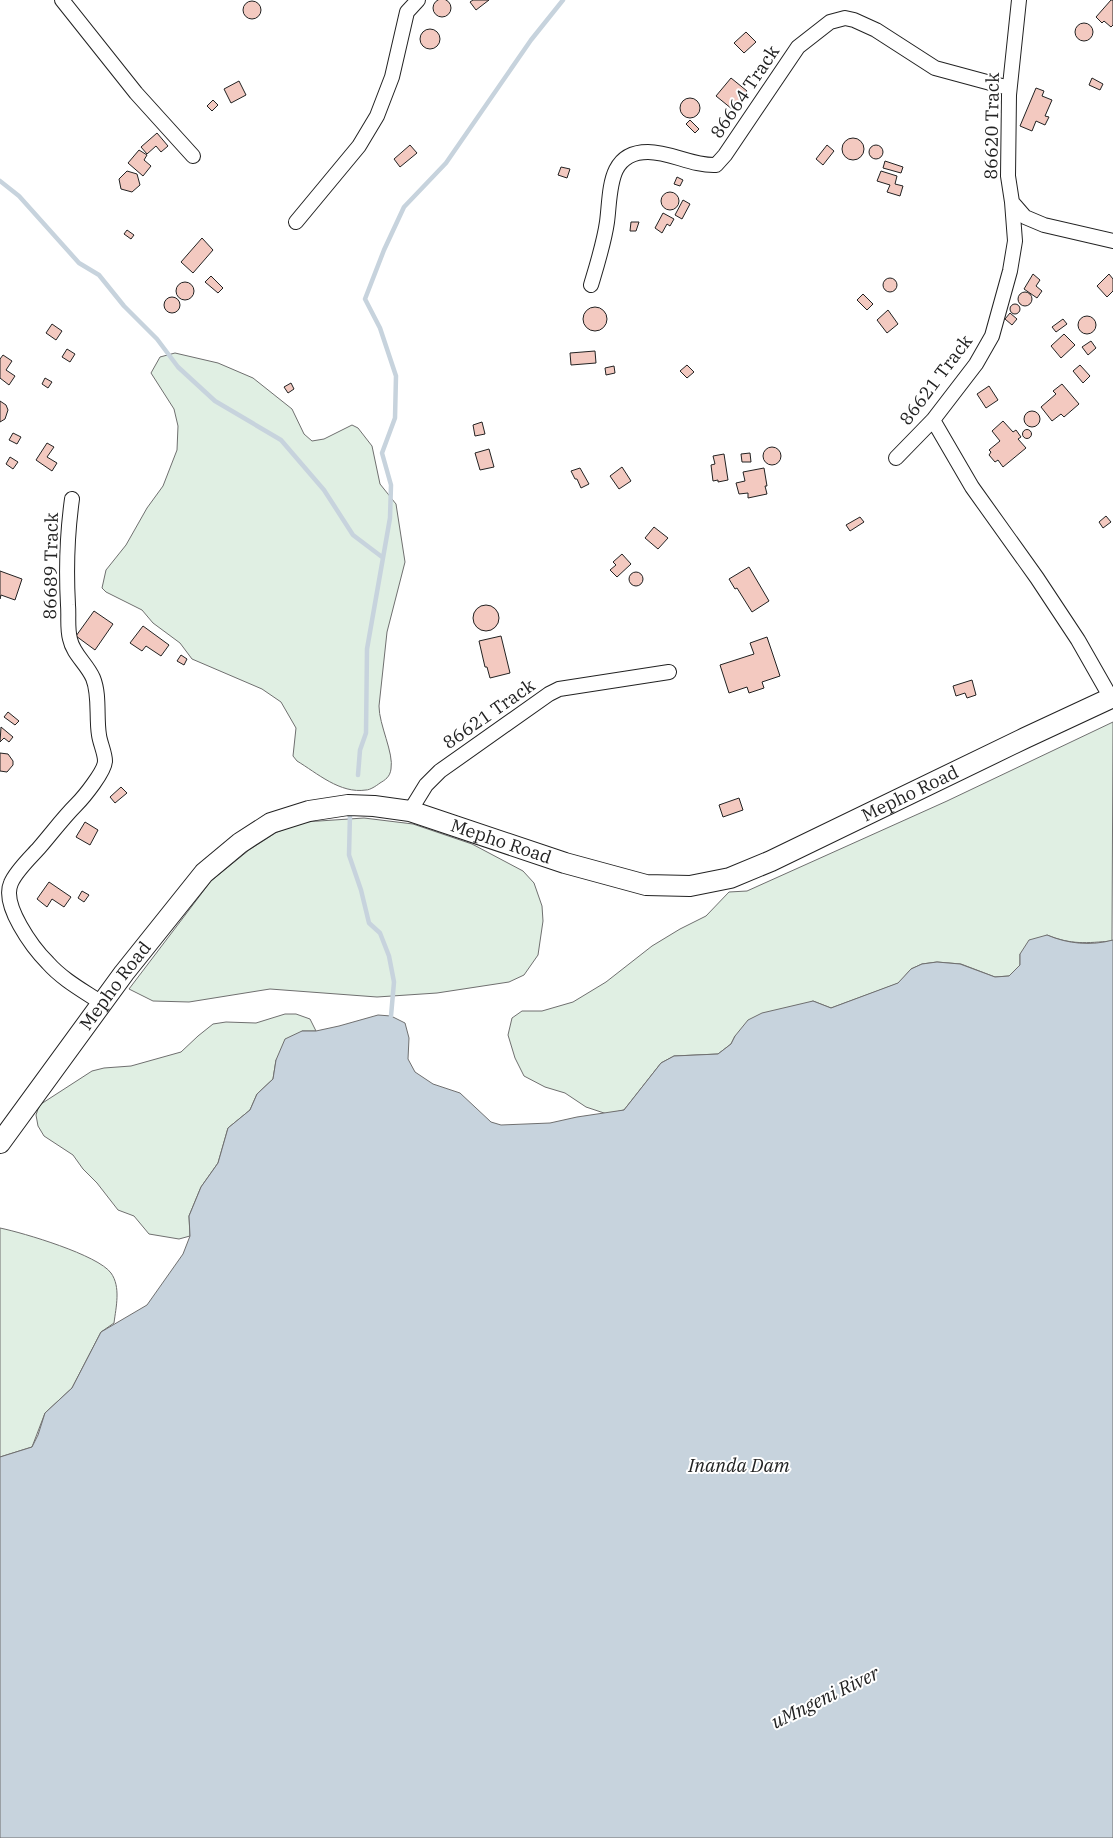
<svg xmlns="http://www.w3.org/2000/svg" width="1113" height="1838" viewBox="0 0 1113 1838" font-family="'IBM Plex Serif',serif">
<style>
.green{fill:#e0efe3;stroke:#6f6f6f}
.water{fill:#c7d3dd;stroke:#6f6f6f}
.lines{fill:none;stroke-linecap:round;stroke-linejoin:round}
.stream{stroke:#c7d3dd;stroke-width:4.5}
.building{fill:#f3c9c0;stroke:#222}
.street-casing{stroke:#222;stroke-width:16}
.secondary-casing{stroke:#222;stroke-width:22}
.street{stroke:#fff;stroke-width:14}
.secondary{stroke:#fff;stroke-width:20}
.labels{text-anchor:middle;stroke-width:4;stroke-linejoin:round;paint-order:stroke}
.street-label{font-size:18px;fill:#222;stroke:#fff}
.water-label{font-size:19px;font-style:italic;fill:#222;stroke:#fff}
</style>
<rect width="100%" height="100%" fill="#fff"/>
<path class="green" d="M 175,353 L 218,363 L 253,378 L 292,409 L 304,434 L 312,441 L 324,439 L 352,425 L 358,428 L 372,446 L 380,484 L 396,504 L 405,562 L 387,632 L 379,706 C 379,725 394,753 391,769 C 390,777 385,780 380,783 C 376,786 370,790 366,790 C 340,794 317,773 297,761 L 293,756 L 296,728 L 281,702 L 262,689 L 192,659 L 180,643 L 153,623 L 142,610 L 106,592 L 102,588 L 106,570 L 126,545 L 147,508 L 163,486 L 177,450 L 178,426 L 174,409 L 151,373 L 160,357 Z
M 1113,722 L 1112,941 C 1086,943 1072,945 1047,935 L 1020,954 L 1020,965 L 1009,976 L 995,977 L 961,964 L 937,962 L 922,964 L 911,969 L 899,983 L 831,1008 L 813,1001 L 735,1036 L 731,1044 L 718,1054 L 674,1056 L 661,1063 L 624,1110 L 607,1114 L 586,1107 L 565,1093 L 545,1087 L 524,1076 L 515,1058 L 508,1035 L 512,1018 L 522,1011 L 542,1011 L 573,1002 L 606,982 L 652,946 L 680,929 L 706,916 L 729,892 L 747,891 L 947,801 Z
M 364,818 L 413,824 L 472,844 L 523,871 L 534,883 L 542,906 L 543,921 L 538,955 L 524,975 L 509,982 L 437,993 L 377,997 L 270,989 L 189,1002 L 153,1001 L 129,989 L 211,881 L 249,850 L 277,832 L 304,822 Z
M 285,1014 L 296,1014 L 310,1019 L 316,1031 L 302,1031 L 276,1060 L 273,1079 L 257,1094 L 250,1110 L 228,1128 L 218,1163 L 201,1187 L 189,1216 L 190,1236 L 179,1239 L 149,1234 L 134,1216 L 118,1210 L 97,1183 L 83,1169 L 73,1155 L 44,1136 L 38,1126 L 36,1115 L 38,1109 L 41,1104 L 92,1071 L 104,1068 L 131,1066 L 181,1052 L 198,1036 L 213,1024 L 226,1022 L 256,1023 Z
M 0,1228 C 24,1233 98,1255 111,1273 C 121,1287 116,1307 114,1323 L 101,1332 L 72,1388 L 45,1413 L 32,1447 L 0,1457 Z"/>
<path class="water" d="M 1047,935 C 1068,944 1091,946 1113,940 L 1113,1838 L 0,1838 L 0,1457 L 32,1447 L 38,1435 L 45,1413 L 72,1388 L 101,1332 L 147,1305 L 183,1254 L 190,1236 L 189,1216 L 201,1187 L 218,1163 L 228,1128 L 250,1110 L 257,1094 L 273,1079 L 276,1060 L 285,1039 L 302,1031 L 316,1031 L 339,1026 L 378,1015 L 391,1016 L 405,1023 L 409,1038 L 408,1059 L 415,1072 L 433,1084 L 460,1093 L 491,1122 L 501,1125 L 550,1123 L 577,1117 L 624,1110 L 661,1063 L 674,1056 L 718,1054 L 731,1044 L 735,1036 L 748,1020 L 762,1013 L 813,1001 L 831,1008 L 898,983 L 911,969 L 922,964 L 937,962 L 960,964 L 995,977 L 1009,976 L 1020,965 L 1020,954 L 1029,940 Z"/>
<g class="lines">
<path class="stream" d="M 0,181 L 19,196 L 79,263 L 99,275 L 124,306 L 157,339 L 178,367 L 215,401 L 281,440 L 324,490 L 353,535 L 382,557
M 358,775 L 360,750 L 366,733 L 367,649 L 390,518 L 391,485 L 382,453 L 395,418 L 396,376 L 380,328 L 365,299 L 384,250 L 404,207 L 446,163 L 531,40 L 563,0
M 350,814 L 349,855 L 361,890 L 369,923 L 380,933 L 389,956 L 394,982 L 391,1016"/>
</g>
<path class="building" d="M433 8a9 9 0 1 1 18 0a9 9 0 1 1-18 0Z
M 473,0 L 489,0 L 476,10 L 470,2 Z
M 1111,0 L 1113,0 L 1113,25 L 1111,27 L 1104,21 L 1102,23 L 1096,17 Z
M243 10a9 9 0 1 1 18 0a9 9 0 1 1-18 0Z
M1075 32a9 9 0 1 1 18 0a9 9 0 1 1-18 0Z
M420 39a10 10 0 1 1 20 0a10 10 0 1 1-20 0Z
M 746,32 L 756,42 L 744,53 L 734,43 Z
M 731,78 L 747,91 L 732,109 L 716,96 Z
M 1092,78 L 1103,84 L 1100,90 L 1089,85 Z
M 239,81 L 246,95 L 231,103 L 224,89 Z
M 1036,88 L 1044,91 L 1042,96 L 1052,100 L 1045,116 L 1049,117 L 1045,125 L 1036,121 L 1032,131 L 1020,126 Z
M680 108a10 10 0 1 1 20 0a10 10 0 1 1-20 0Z
M 213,100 L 218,105 L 212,111 L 207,106 Z
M 690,120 L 699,129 L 695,133 L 686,124 Z
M 157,133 L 168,146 L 161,152 L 156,146 L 147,154 L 141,147 Z
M842 149a11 11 0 1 1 22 0a11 11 0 1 1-22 0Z
M 410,145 L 417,153 L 400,167 L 394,159 Z
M 827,145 L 834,151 L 823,165 L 816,159 Z
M869 152a7 7 0 1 1 14 0a7 7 0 1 1-14 0Z
M 139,150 L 147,155 L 144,160 L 151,166 L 143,176 L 128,163 Z
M 885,161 L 903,167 L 901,173 L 883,168 Z
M 561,167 L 570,169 L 567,178 L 558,175 Z
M 127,171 L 137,174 L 140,185 L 132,192 L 121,189 L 119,179 Z
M 881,171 L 897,176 L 895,184 L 903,186 L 900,196 L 887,192 L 890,185 L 877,181 Z
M 677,177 L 683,180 L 680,186 L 674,184 Z
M661 201a9 9 0 1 1 18 0a9 9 0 1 1-18 0Z
M 683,200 L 690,204 L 682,219 L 675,215 Z
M 663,213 L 674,219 L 670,226 L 667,224 L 662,233 L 655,228 Z
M 631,222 L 639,222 L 636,231 L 630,231 Z
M 127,230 L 134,235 L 131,239 L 124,234 Z
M 202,238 L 213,250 L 193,273 L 181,262 Z
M 1033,274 L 1040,280 L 1036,286 L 1042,291 L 1037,298 L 1024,289 Z
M 1109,274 L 1113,279 L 1113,291 L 1107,297 L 1097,286 Z
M 211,276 L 223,288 L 218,293 L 205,282 Z
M883 285a7 7 0 1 1 14 0a7 7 0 1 1-14 0Z
M176 291a9 9 0 1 1 18 0a9 9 0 1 1-18 0Z
M1018 299a7 7 0 1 1 14 0a7 7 0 1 1-14 0Z
M 863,294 L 873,304 L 867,310 L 857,300 Z
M164 305a8 8 0 1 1 16 0a8 8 0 1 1-16 0Z
M1010 309a5 5 0 1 1 10 0a5 5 0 1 1-10 0Z
M583 319a12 12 0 1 1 24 0a12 12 0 1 1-24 0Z
M 888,310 L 898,324 L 887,333 L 877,320 Z
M 1010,313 L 1017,319 L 1012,325 L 1005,319 Z
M1078 325a9 9 0 1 1 18 0a9 9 0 1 1-18 0Z
M 1063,319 L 1067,324 L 1056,332 L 1052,327 Z
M 52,324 L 62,331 L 56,340 L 46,333 Z
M 1064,334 L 1075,345 L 1061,358 L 1051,346 Z
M 1091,341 L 1096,348 L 1088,355 L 1082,347 Z
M 67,349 L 75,354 L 70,362 L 62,357 Z
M 595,351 L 596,363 L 571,365 L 570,353 Z
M 3,355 L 12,361 L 6,370 L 15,376 L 9,385 L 0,378 L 0,359 Z
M 687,365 L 694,372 L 687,378 L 680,371 Z
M 1080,365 L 1090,376 L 1083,383 L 1073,371 Z
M 614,366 L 615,373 L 606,375 L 605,368 Z
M 45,378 L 52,382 L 48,388 L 42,384 Z
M 291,383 L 294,389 L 288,393 L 284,387 Z
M 1062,384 L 1079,404 L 1064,417 L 1061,414 L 1052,421 L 1041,407 L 1056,394 L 1053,391 Z
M 989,386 L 998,400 L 986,408 L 977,394 Z
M 0,401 L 6,405 L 8,410 L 5,419 L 0,422 Z
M1024 419a8 8 0 1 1 16 0a8 8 0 1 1-16 0Z
M 1003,421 L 1013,432 L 1016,430 L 1021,437 L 1018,439 L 1026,448 L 1003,467 L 998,460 L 995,462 L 989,455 L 991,452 L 989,450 L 1000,441 L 992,431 Z
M 482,422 L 485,434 L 475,436 L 473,425 Z
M1022.5 434a4.5 4.5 0 1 1 9 0a4.5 4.5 0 1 1-9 0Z
M 13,433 L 21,437 L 17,444 L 9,440 Z
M 47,443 L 54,447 L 47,457 L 57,463 L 52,471 L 36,460 Z
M763 456a9 9 0 1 1 18 0a9 9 0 1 1-18 0Z
M 489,449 L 494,467 L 480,470 L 475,453 Z
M 750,453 L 751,462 L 742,462 L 741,454 Z
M 724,454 L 728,480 L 718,482 L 718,480 L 713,481 L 711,465 L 715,464 L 713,456 Z
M 10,457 L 18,462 L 13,469 L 6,464 Z
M 622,467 L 631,481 L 619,489 L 610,476 Z
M 580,468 L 589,484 L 581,488 L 577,479 L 575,479 L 571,471 Z
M 764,468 L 767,486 L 765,486 L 767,494 L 748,498 L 748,493 L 739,494 L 736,483 L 745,481 L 743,472 Z
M 1106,516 L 1111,522 L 1103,528 L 1099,522 Z
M 860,517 L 864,522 L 850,531 L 846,525 Z
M 654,527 L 668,538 L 658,549 L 645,538 Z
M 622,554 L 631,564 L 617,577 L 610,570 L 616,565 L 613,562 Z
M 749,567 L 769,601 L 752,612 L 737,588 L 735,589 L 729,579 Z
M 0,571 L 22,579 L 15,600 L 1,595 L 0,599 Z
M629 579a7 7 0 1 1 14 0a7 7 0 1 1-14 0Z
M473 618a13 13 0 1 1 26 0a13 13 0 1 1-26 0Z
M 94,611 L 113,624 L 95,650 L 76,636 Z
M 143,626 L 169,645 L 161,656 L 146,646 L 142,651 L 130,643 Z
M 501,636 L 510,673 L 490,678 L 487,667 L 485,667 L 479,641 Z
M 767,637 L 780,676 L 762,682 L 764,688 L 749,693 L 747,687 L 729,693 L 720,665 L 754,654 L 750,643 Z
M 181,655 L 187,659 L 184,665 L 177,661 Z
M 972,680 L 976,695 L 967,698 L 965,693 L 956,696 L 953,686 Z
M 8,712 L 19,721 L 15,725 L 4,717 Z
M 1,727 L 13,737 L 9,742 L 4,738 L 0,742 Z
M 0,753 L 8,754 L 13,761 L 13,765 L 7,772 L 0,771 Z
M 121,787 L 127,793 L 115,803 L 110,797 Z
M 739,798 L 743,810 L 723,817 L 719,805 Z
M 85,822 L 98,830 L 90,845 L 76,837 Z
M 49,882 L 71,897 L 64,907 L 52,899 L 47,907 L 37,899 Z
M 82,891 L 89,895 L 84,902 L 78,898 Z"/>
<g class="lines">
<defs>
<path id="street" d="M 62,0 L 136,93 L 193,156
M 1019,0 L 1009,95 L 1008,176 L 1012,202 L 1025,217 L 1044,225 L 1113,241
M 296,222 L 359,146 L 377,116 L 392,77 L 407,12 L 418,0
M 591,285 C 597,265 604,243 607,222 C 611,192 607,152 648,152 C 671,152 692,166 716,165 L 725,155 L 798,47 L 830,22 L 845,18 L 854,20 L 876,30 L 935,68 L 1009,88
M 933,420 L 972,487 L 1037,578 L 1078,640 L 1111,698
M 896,458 L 933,420 L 976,364 L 992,336 L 1010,271 L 1015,241 L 1012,202
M 72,499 C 67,535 66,569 68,605 C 69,616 67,628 70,639 C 73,654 87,664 93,678 C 100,695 96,717 99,735 C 100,743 105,753 105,761 C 105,771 84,797 76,805 C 63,818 52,833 39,848 C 30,858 16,871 11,883 C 1,905 33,948 48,963 C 63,980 84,991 103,1004
M 410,811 L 426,785 L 440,771 L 549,694 L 559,689 L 669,672"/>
<g id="secondary">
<path id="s1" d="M 0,1143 L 124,973 L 204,873 L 240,843 L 271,823 L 309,811 L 348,805 L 374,806 L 410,811 L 565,863 L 646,885 L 690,886 L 730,878 L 771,861 L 1025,738 L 1113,697"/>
</g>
</defs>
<use href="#street" class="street-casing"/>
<use href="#secondary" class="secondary-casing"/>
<use href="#street" class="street"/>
<use href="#secondary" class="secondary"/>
</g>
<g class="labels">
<g class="street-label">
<text transform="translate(745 92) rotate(-56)" y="6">86664 Track</text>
<text transform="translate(992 126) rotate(-89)" y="6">86620 Track</text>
<text transform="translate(936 380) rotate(-53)" y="6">86621 Track</text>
<text transform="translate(51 566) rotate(-89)" y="6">86689 Track</text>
<text transform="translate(489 714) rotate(-35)" y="6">86621 Track</text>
<text dy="6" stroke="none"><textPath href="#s1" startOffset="1095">Mepho Road</textPath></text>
<text dy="6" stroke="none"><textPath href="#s1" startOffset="660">Mepho Road</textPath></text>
<text dy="6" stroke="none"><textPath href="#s1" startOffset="195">Mepho Road</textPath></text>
</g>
<g class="water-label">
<text x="739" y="1472">Inanda Dam</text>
<text transform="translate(825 1697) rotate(-26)" y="7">uMngeni River</text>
</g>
</g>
</svg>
